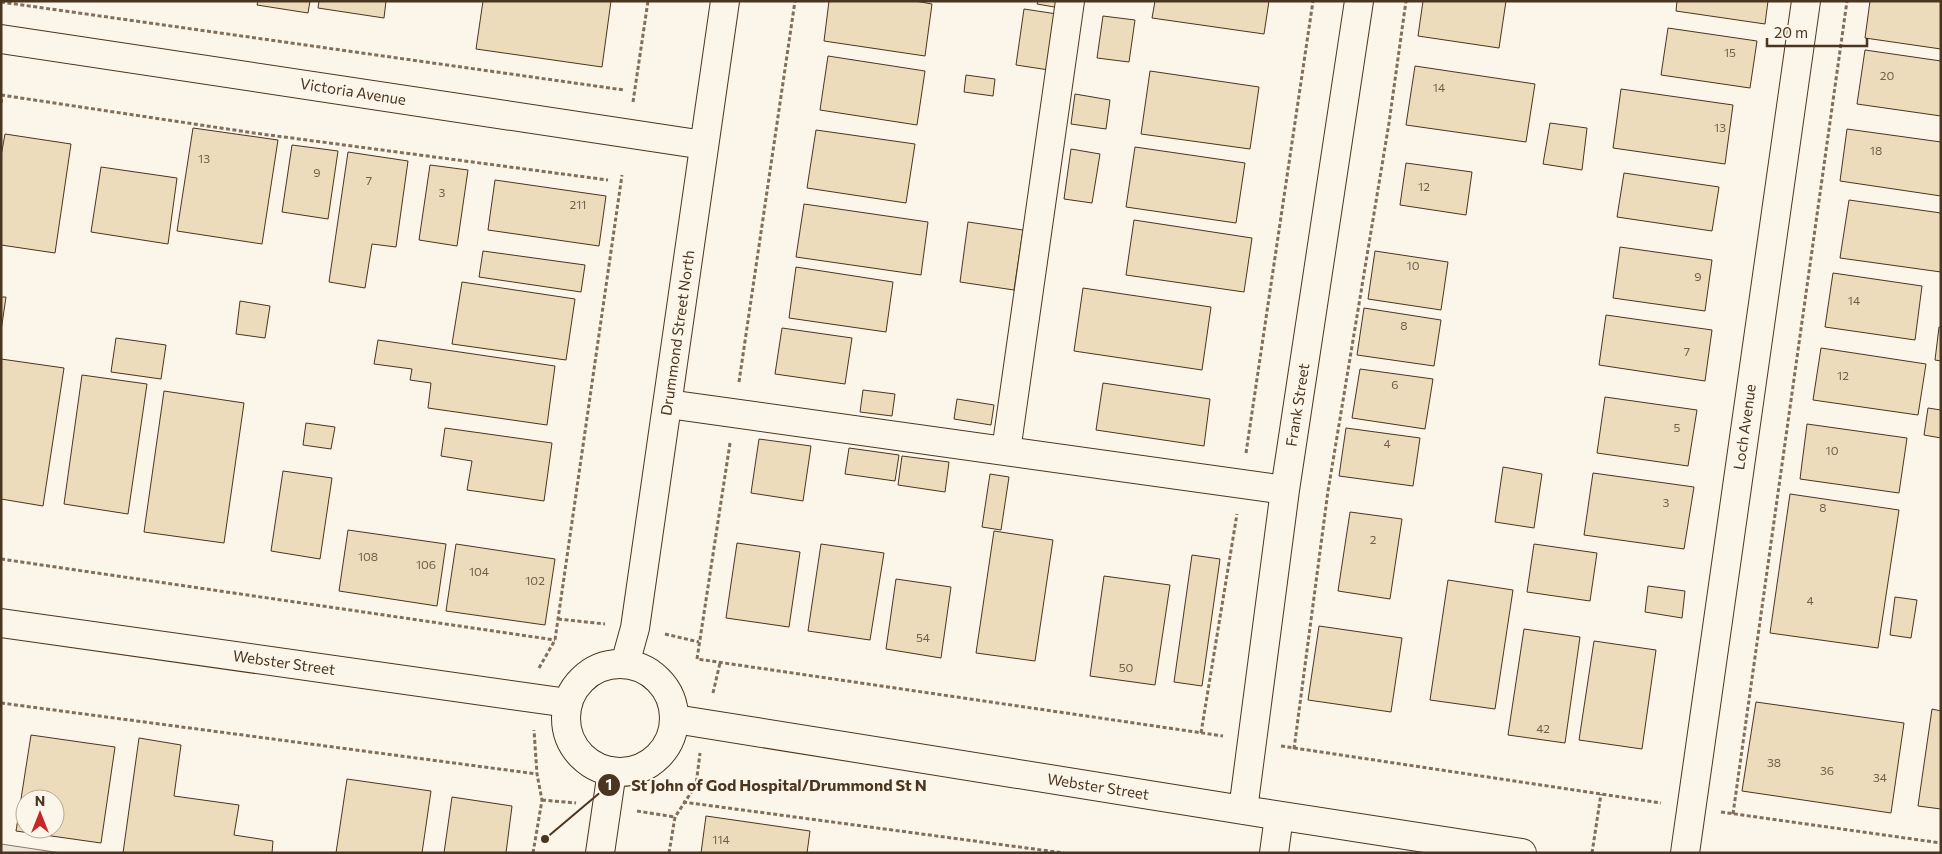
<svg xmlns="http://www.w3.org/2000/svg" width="1942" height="854" viewBox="0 0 1942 854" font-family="Commissioner,sans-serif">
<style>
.parking{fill:#ede7d9;stroke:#887966}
.building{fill:#ecdcbc;stroke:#4a3520;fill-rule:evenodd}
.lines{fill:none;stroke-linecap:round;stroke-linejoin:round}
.minor-casing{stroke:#4a3520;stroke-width:30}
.major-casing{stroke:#4a3520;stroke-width:30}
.path{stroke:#7f6f5c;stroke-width:3;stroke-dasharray:4 2.5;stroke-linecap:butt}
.minor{stroke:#fbf6e9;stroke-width:28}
.major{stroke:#fbf6e9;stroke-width:28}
.labels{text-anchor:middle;stroke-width:4;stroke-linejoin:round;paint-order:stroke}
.number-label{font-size:12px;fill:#725f47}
.street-label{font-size:15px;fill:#4a3520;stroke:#fbf6e9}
.leader{fill:none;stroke:#4a3520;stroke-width:2}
.callout-dot{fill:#4a3520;stroke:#fbf6e9;stroke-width:2}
.mark-label{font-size:15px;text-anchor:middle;font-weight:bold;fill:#fff}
.callout-label{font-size:16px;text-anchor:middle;font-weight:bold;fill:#4a3520;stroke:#fbf6e9;stroke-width:4;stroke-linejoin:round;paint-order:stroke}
</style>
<rect width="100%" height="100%" fill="#fbf6e9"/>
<path class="parking" d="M 1,844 L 61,853 L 1,853 Z"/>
<path class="building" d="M 258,1 L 310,1 L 308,13 L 257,5 Z
M 319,1 L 386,1 L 384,18 L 318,8 Z
M 483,1 L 611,1 L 602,67 L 476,49 Z
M 829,1 L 915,1 L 932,4 L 925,56 L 824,41 Z
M 1038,1 L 1061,1 L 1060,8 L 1037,4 Z
M 1155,1 L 1269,1 L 1264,34 L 1152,18 Z
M 1423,1 L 1506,1 L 1499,48 L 1418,36 Z
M 1677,1 L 1768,1 L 1765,24 L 1676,11 Z
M 1870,1 L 1941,1 L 1941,49 L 1865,38 Z
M 1024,9 L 1057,14 L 1049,70 L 1016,65 Z
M 1103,16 L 1135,20 L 1129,62 L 1097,58 Z
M 1668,28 L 1757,41 L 1750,88 L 1661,75 Z
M 1865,50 L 1941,61 L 1941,116 L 1857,104 Z
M 828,56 L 925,71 L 917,125 L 820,110 Z
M 1415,66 L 1535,84 L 1526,142 L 1406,125 Z
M 1150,71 L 1259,87 L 1250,149 L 1141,134 Z
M 966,75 L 995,79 L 993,96 L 964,92 Z
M 1621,89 L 1733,105 L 1725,164 L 1613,148 Z
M 1075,94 L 1110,100 L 1106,129 L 1071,124 Z
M 1550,123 L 1587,128 L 1582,170 L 1543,164 Z
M 193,128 L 278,140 L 262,244 L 177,231 Z
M 1847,129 L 1941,142 L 1941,196 L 1840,181 Z
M 816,130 L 915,144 L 906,203 L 807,188 Z
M 5,134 L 71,144 L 55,253 L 1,245 L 1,156 Z
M 292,145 L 338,151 L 328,219 L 282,212 Z
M 1135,147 L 1245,163 L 1236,223 L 1126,207 Z
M 1071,149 L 1100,154 L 1092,203 L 1064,199 Z
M 348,152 L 408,161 L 396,247 L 372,244 L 365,288 L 329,282 Z
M 1406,163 L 1472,172 L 1466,215 L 1400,205 Z
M 430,165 L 468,170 L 457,246 L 419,240 Z
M 101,167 L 177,178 L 168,244 L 91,232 Z
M 1624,173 L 1719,187 L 1712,231 L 1617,217 Z
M 495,180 L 606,196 L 599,246 L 488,230 Z
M 1849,200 L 1941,213 L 1941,272 L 1840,258 Z
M 804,204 L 928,222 L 921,275 L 796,257 Z
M 1134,220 L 1252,238 L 1244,292 L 1126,275 Z
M 968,222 L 1023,230 L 1014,290 L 960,282 Z
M 1620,247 L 1712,260 L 1705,311 L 1613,298 Z
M 483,251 L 585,265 L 581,292 L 479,277 Z
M 1375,251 L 1448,262 L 1441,310 L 1368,299 Z
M 796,267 L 893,282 L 886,332 L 789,318 Z
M 1833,273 L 1922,286 L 1915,340 L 1825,327 Z
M 462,282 L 575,299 L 566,360 L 452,344 Z
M 1083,288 L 1211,307 L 1202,370 L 1074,351 Z
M 1,297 L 6,297 L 1,331 Z
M 240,301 L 270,306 L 265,338 L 236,334 Z
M 1364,308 L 1441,320 L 1434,366 L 1357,355 Z
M 1606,315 L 1712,330 L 1705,381 L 1599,365 Z
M 1939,327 L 1941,327 L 1941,361 L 1935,360 Z
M 782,328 L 852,338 L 845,384 L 775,374 Z
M 116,338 L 166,345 L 161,379 L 111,372 Z
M 378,340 L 555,366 L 547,425 L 428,408 L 431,383 L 410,380 L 412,369 L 374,364 Z
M 1821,348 L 1926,364 L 1918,415 L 1813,400 Z
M 1,359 L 64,368 L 43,506 L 1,499 Z
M 1360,369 L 1433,379 L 1425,429 L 1352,418 Z
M 82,375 L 147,384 L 128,514 L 64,504 Z
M 1103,383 L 1210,399 L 1204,446 L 1096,430 Z
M 863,390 L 895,394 L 892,416 L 860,412 Z
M 164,391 L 244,403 L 224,543 L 144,532 Z
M 1605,397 L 1697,410 L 1688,466 L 1597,453 Z
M 957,399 L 994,405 L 991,425 L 954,419 Z
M 1928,408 L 1941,410 L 1941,438 L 1924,435 Z
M 306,423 L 335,427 L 331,449 L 303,445 Z
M 1807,424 L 1907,438 L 1899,493 L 1800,479 Z
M 445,428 L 552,443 L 544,501 L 467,490 L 472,461 L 441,456 Z
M 1346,428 L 1420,438 L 1413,486 L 1339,476 Z
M 759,439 L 811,446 L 803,501 L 751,493 Z
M 849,448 L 899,455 L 895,481 L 845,474 Z
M 902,456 L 949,462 L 945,492 L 898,485 Z
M 1503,467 L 1542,474 L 1534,528 L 1495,522 Z
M 283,471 L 332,478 L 320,559 L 271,551 Z
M 1593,473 L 1694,487 L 1684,549 L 1584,535 Z
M 990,474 L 1009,477 L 1001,530 L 982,527 Z
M 1790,494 L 1899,510 L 1878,648 L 1770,633 Z
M 1350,512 L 1402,519 L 1390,599 L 1338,591 Z
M 348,530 L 446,544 L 437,606 L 339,591 Z
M 994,531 L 1053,540 L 1035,661 L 976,653 Z
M 737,543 L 800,552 L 789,627 L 726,618 Z
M 456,544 L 555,559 L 545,625 L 446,611 Z
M 821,544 L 884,553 L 870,640 L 808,631 Z
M 1534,544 L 1597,553 L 1590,601 L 1527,592 Z
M 1192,555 L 1220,559 L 1202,686 L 1174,682 Z
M 1104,576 L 1170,585 L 1155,685 L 1090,676 Z
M 896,579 L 951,587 L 941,658 L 886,649 Z
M 1448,580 L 1513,590 L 1495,709 L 1430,700 Z
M 1648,586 L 1685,591 L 1682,618 L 1645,612 Z
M 1895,597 L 1917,600 L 1911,638 L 1890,635 Z
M 1319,626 L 1402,638 L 1391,712 L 1308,700 Z
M 1524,629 L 1580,637 L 1565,743 L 1508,735 Z
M 1594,641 L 1656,650 L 1642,749 L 1579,740 Z
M 1756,702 L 1904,723 L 1891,813 L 1742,791 Z
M 1932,709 L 1941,711 L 1941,809 L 1918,806 Z
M 31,735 L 115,747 L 101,843 L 16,831 ZM 25,799 L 55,799 L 55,829 L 25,829 Z
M 139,738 L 181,745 L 174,796 L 239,805 L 234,835 L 273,841 L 272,853 L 123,853 Z
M 347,779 L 431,791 L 422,853 L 336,853 Z
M 452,797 L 512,806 L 506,853 L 444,853 Z
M 706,816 L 810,831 L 807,853 L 701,853 Z"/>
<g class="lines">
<defs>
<path id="minor" d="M 1,39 L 704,145
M 668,404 L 1285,490
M 1006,451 L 1070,1
M 1,623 L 568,703
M 675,719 L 1243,810 L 1522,853
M 1243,810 L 1285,490 L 1359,1
M 1274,853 L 1279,816
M 1685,853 L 1806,1"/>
<path id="major" d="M 625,664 L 635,628 L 725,1
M566 718a54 54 0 1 1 108 0a54 54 0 1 1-108 0Z
M 600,853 L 612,771"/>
</defs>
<use href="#minor" class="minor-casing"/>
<use href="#major" class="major-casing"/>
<path class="path" d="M 1,2 L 624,90
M 1,95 L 254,133 L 608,180
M 633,102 L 648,1
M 1,103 L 2,96
M 739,382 L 795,1
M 730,443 L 697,659 L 1223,736
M 1246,453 L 1313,1
M 1,559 L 555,640
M 558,619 L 605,624
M 665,634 L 699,642
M 539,668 L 555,640 L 622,175
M 713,693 L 720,663
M 1,703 L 537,774
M 1201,733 L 1237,514
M 1281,746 L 1661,803
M 1294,749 L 1328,491 L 1389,123 L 1406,1
M 542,800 L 576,803
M 683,802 L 1064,853
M 637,811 L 675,817
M 1721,812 L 1941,843
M 1733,814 L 1847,1
M 533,853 L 542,800 L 537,774 L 534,730
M 669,853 L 675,817 L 696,785 L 700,753
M 1592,853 L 1601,794"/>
<use href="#minor" class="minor"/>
<use href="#major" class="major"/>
</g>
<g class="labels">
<g class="number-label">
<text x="1730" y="57">15</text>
<text x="1887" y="80">20</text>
<text x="1439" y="92">14</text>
<text x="1720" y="132">13</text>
<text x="1876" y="155">18</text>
<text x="204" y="163">13</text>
<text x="317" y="177">9</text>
<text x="369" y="185">7</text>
<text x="1424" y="191">12</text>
<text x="442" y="197">3</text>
<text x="578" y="209">211</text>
<text x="1413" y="270">10</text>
<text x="1698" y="281">9</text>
<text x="1854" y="305">14</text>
<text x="1404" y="330">8</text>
<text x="1687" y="356">7</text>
<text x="1843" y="380">12</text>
<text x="1395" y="389">6</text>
<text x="1677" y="432">5</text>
<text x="1387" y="448">4</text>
<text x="1832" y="455">10</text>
<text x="1666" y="507">3</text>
<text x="1823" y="512">8</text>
<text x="1373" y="544">2</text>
<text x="368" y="561">108</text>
<text x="426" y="569">106</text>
<text x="479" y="576">104</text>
<text x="535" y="585">102</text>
<text x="1810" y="605">4</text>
<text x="923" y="642">54</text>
<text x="1126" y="672">50</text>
<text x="1543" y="733">42</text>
<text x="1774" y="767">38</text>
<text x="1827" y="775">36</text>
<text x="1880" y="782">34</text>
<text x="721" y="844">114</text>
</g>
<g class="street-label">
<text transform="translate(353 92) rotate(9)" y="5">Victoria Avenue</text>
<text transform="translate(678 333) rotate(-82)" y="5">Drummond Street North</text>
<text transform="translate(1298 405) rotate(-81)" y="5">Frank Street</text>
<text transform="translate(1745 427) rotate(-82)" y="5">Loch Avenue</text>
<text transform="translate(284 663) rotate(8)" y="5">Webster Street</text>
<text transform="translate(1098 787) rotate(9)" y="5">Webster Street</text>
</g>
</g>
<path class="leader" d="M545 839L609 785"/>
<g class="callout-dot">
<circle cx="545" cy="839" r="5"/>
<circle cx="609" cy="785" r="12"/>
</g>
<g class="mark-label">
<text x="609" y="790">1</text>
</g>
<g class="callout-label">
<text x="779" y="791">St John of God Hospital/Drummond St N</text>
</g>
<rect width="1942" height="854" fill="none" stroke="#4a3520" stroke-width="5"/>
<g transform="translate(40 814)"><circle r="24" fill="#fbf6e9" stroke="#b4a999"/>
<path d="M0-4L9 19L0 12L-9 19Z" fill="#c62828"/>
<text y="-8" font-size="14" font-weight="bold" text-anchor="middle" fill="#4a3520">N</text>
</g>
<path d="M1767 38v8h100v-8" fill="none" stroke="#4a3520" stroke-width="2.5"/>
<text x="1774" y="38" font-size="15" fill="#4a3520" stroke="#fbf6e9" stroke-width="4" paint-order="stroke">20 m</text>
</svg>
